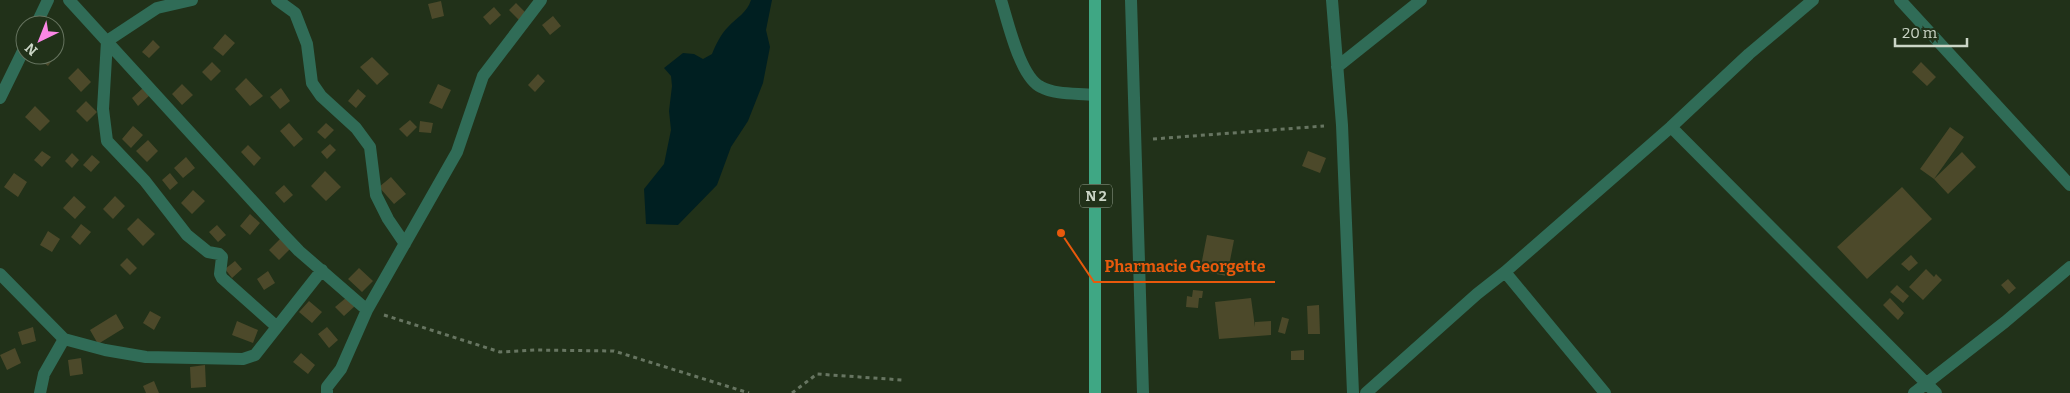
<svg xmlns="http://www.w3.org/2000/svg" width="2070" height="393" viewBox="0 0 2070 393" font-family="Bitter,serif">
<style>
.water{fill:#001f21}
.building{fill:#4c492a}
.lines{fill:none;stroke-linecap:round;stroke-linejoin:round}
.path{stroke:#677561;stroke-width:3;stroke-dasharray:4 4;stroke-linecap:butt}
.street{stroke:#306c57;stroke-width:12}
.primary{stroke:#3fa784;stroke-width:12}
.labels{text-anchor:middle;stroke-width:4;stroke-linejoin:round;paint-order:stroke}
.shield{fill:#213119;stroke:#98a492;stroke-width:1}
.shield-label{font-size:14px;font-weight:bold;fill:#cbd5c6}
.leader{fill:none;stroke:#e8590c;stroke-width:2}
.callout-dot{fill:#e8590c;stroke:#213119;stroke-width:2}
.callout-label{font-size:16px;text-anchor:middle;font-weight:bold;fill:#e8590c;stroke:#213119;stroke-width:4;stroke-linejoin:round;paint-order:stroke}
</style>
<rect width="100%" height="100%" fill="#213119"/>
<path class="water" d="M 751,0 L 772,0 L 766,30 L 770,47 L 763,83 L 748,121 L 731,147 L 717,185 L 678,225 L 646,224 L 644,189 L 664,164 L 671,130 L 669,111 L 672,86 L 671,76 L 664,68 L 683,53 L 694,54 L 703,59 L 712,54 C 716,44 721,34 728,27 C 737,17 747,13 751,0 Z"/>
<path class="building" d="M 441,1 L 444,16 L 432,19 L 428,4 Z
M 516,3 L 527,14 L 520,21 L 509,10 Z
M 494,7 L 501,15 L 490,25 L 483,17 Z
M 553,16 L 561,26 L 550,35 L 542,25 Z
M 225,34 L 235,43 L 223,56 L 213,48 Z
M 153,40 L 160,47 L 149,58 L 142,52 Z
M 40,55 L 56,55 L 48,66 L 37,58 Z
M 372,57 L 389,74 L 377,85 L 360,67 Z
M 212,62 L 221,71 L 211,81 L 202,72 Z
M 1921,62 L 1936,77 L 1927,86 L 1912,72 Z
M 78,68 L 91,82 L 81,92 L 68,78 Z
M 538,74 L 545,81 L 535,92 L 528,85 Z
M 246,78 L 263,96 L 250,106 L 235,89 Z
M 182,84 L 193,95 L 182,105 L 172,94 Z
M 438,84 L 451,90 L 442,109 L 429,103 Z
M 143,88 L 150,95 L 138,106 L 132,98 Z
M 281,88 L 290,101 L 280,109 L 270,97 Z
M 358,89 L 366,96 L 356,108 L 348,101 Z
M 86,101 L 97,112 L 87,122 L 76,111 Z
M 35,106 L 50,121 L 40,131 L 25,117 Z
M 410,120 L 417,127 L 407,137 L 399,129 Z
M 420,121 L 433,123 L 431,133 L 419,132 Z
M 289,123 L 303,139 L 294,147 L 280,131 Z
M 326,123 L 334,130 L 325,139 L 317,132 Z
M 133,126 L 143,135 L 131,148 L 122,139 Z
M 1950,127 L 1964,137 L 1934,179 L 1920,169 Z
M 148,140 L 158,151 L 147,162 L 136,151 Z
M 330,144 L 336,150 L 327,159 L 321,152 Z
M 248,145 L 261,158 L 254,166 L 241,152 Z
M 42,151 L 51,157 L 42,167 L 34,160 Z
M 1308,151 L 1326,158 L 1320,173 L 1302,166 Z
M 1962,152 L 1976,167 L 1948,194 L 1934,179 Z
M 72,153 L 79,160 L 72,168 L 65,161 Z
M 92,155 L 100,162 L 91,172 L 83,165 Z
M 186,157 L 195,168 L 183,178 L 174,168 Z
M 325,171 L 341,187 L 326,201 L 311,186 Z
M 14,173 L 27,182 L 18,197 L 4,187 Z
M 170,173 L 178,183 L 170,190 L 162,180 Z
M 391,177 L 406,194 L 394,204 L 379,187 Z
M 284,185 L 293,195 L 284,203 L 275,193 Z
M 1902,187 L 1932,219 L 1867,279 L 1837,247 Z
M 193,190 L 205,201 L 192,214 L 181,203 Z
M 74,196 L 86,207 L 75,219 L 63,208 Z
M 115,196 L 125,206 L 113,219 L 103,209 Z
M 250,214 L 260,223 L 250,235 L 240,226 Z
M 138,218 L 155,234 L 143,246 L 127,229 Z
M 81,224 L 91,232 L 80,245 L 71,237 Z
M 217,225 L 226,235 L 218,242 L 209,232 Z
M 48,231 L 60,239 L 52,252 L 40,245 Z
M 1207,235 L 1234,240 L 1227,276 L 1200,271 Z
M 281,238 L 291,248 L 279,260 L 269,250 Z
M 1911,255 L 1918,263 L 1909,271 L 1901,264 Z
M 127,258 L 137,268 L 130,275 L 120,265 Z
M 235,261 L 242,269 L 232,278 L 225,269 Z
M 359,268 L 373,281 L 362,292 L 348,279 Z
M 1926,269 L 1934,277 L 1936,274 L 1942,280 L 1923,300 L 1909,287 Z
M 268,271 L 275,283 L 264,290 L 257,279 Z
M 2008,279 L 2016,288 L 2009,294 L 2001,285 Z
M 1897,285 L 1909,296 L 1903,303 L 1890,292 Z
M 1193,290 L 1203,291 L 1202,298 L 1199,298 L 1198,308 L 1186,307 L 1187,296 L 1192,297 Z
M 347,297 L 355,306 L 344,316 L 335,307 Z
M 1251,298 L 1255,327 L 1255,322 L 1271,321 L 1271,335 L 1219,339 L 1215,302 Z
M 1890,298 L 1904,313 L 1898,320 L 1883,305 Z
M 309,301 L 322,312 L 312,323 L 299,312 Z
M 1319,305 L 1320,334 L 1308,334 L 1307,306 Z
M 150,311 L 161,317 L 154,330 L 143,323 Z
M 116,314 L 124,328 L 98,344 L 90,330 Z
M 1282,317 L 1289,319 L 1285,334 L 1278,332 Z
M 237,321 L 258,330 L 253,343 L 232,335 Z
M 33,327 L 36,341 L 22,345 L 18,332 Z
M 327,327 L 338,340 L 329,348 L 318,334 Z
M 15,348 L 21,363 L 7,370 L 0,355 Z
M 1304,350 L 1304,360 L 1291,360 L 1291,351 Z
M 301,353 L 315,365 L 308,374 L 293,362 Z
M 81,358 L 83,374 L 70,376 L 68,360 Z
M 205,365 L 206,387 L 191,388 L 190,367 Z
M 154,381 L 159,393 L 146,393 L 143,386 Z"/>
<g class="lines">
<path class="path" d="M 1153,139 L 1324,126
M 384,315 L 500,352 L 535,350 L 614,351 L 749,393
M 792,393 L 817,374 L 902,380"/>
<path class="street" d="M 69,0 L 281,232 L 299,251 L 367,310
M 192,0 L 157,8 L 107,41 L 103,109 L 107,141 L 145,181 L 187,235 L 208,252 L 219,254 L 222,257 L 220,274 L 222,278 L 277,327
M 277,0 L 295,13 L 307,44 L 312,83 L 321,96 L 356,128 L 370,147 L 376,195 L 388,219 L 405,244
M 1001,0 C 1008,22 1020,77 1041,87 C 1056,95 1077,93 1094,95
M 1131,0 L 1143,393
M 1332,0 L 1342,125 L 1353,393
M 1900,0 L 2070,185
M 36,25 L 48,0
M 1337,67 L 1421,0
M 0,98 L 25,47
M 1671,127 L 1936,393
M 1505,272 L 1605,393
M 0,274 L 64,339 L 105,350 L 146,357 L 243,359 L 255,355 L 322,270
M 40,393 L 44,374 L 64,339
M 327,393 L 327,387 L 341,369 L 367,310 L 457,152 L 483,76 L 541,0
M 1366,393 L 1477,294 L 1505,272 L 1671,127 L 1749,54 L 1813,0
M 1914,393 L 2005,322 L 2070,267"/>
<path class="primary" d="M 1095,0 L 1095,393"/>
</g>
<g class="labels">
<rect class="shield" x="1080" y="184.5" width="32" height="23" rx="4"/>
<g class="shield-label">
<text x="1096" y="201">N 2</text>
</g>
</g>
<path class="leader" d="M1061 233L1094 282H1275"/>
<circle class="callout-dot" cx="1061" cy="233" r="5"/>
<g class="callout-label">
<text x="1185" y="272">Pharmacie Georgette</text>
</g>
<g transform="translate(40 40) rotate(223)"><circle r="24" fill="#213119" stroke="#65735e"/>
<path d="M0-4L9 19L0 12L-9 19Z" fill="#fb87e6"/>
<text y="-8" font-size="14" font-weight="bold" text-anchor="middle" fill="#cbd5c6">N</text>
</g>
<path d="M1895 38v8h72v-8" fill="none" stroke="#cbd5c6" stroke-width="2.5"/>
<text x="1902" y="38" font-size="15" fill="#cbd5c6" stroke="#213119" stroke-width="4" paint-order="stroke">20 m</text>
</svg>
